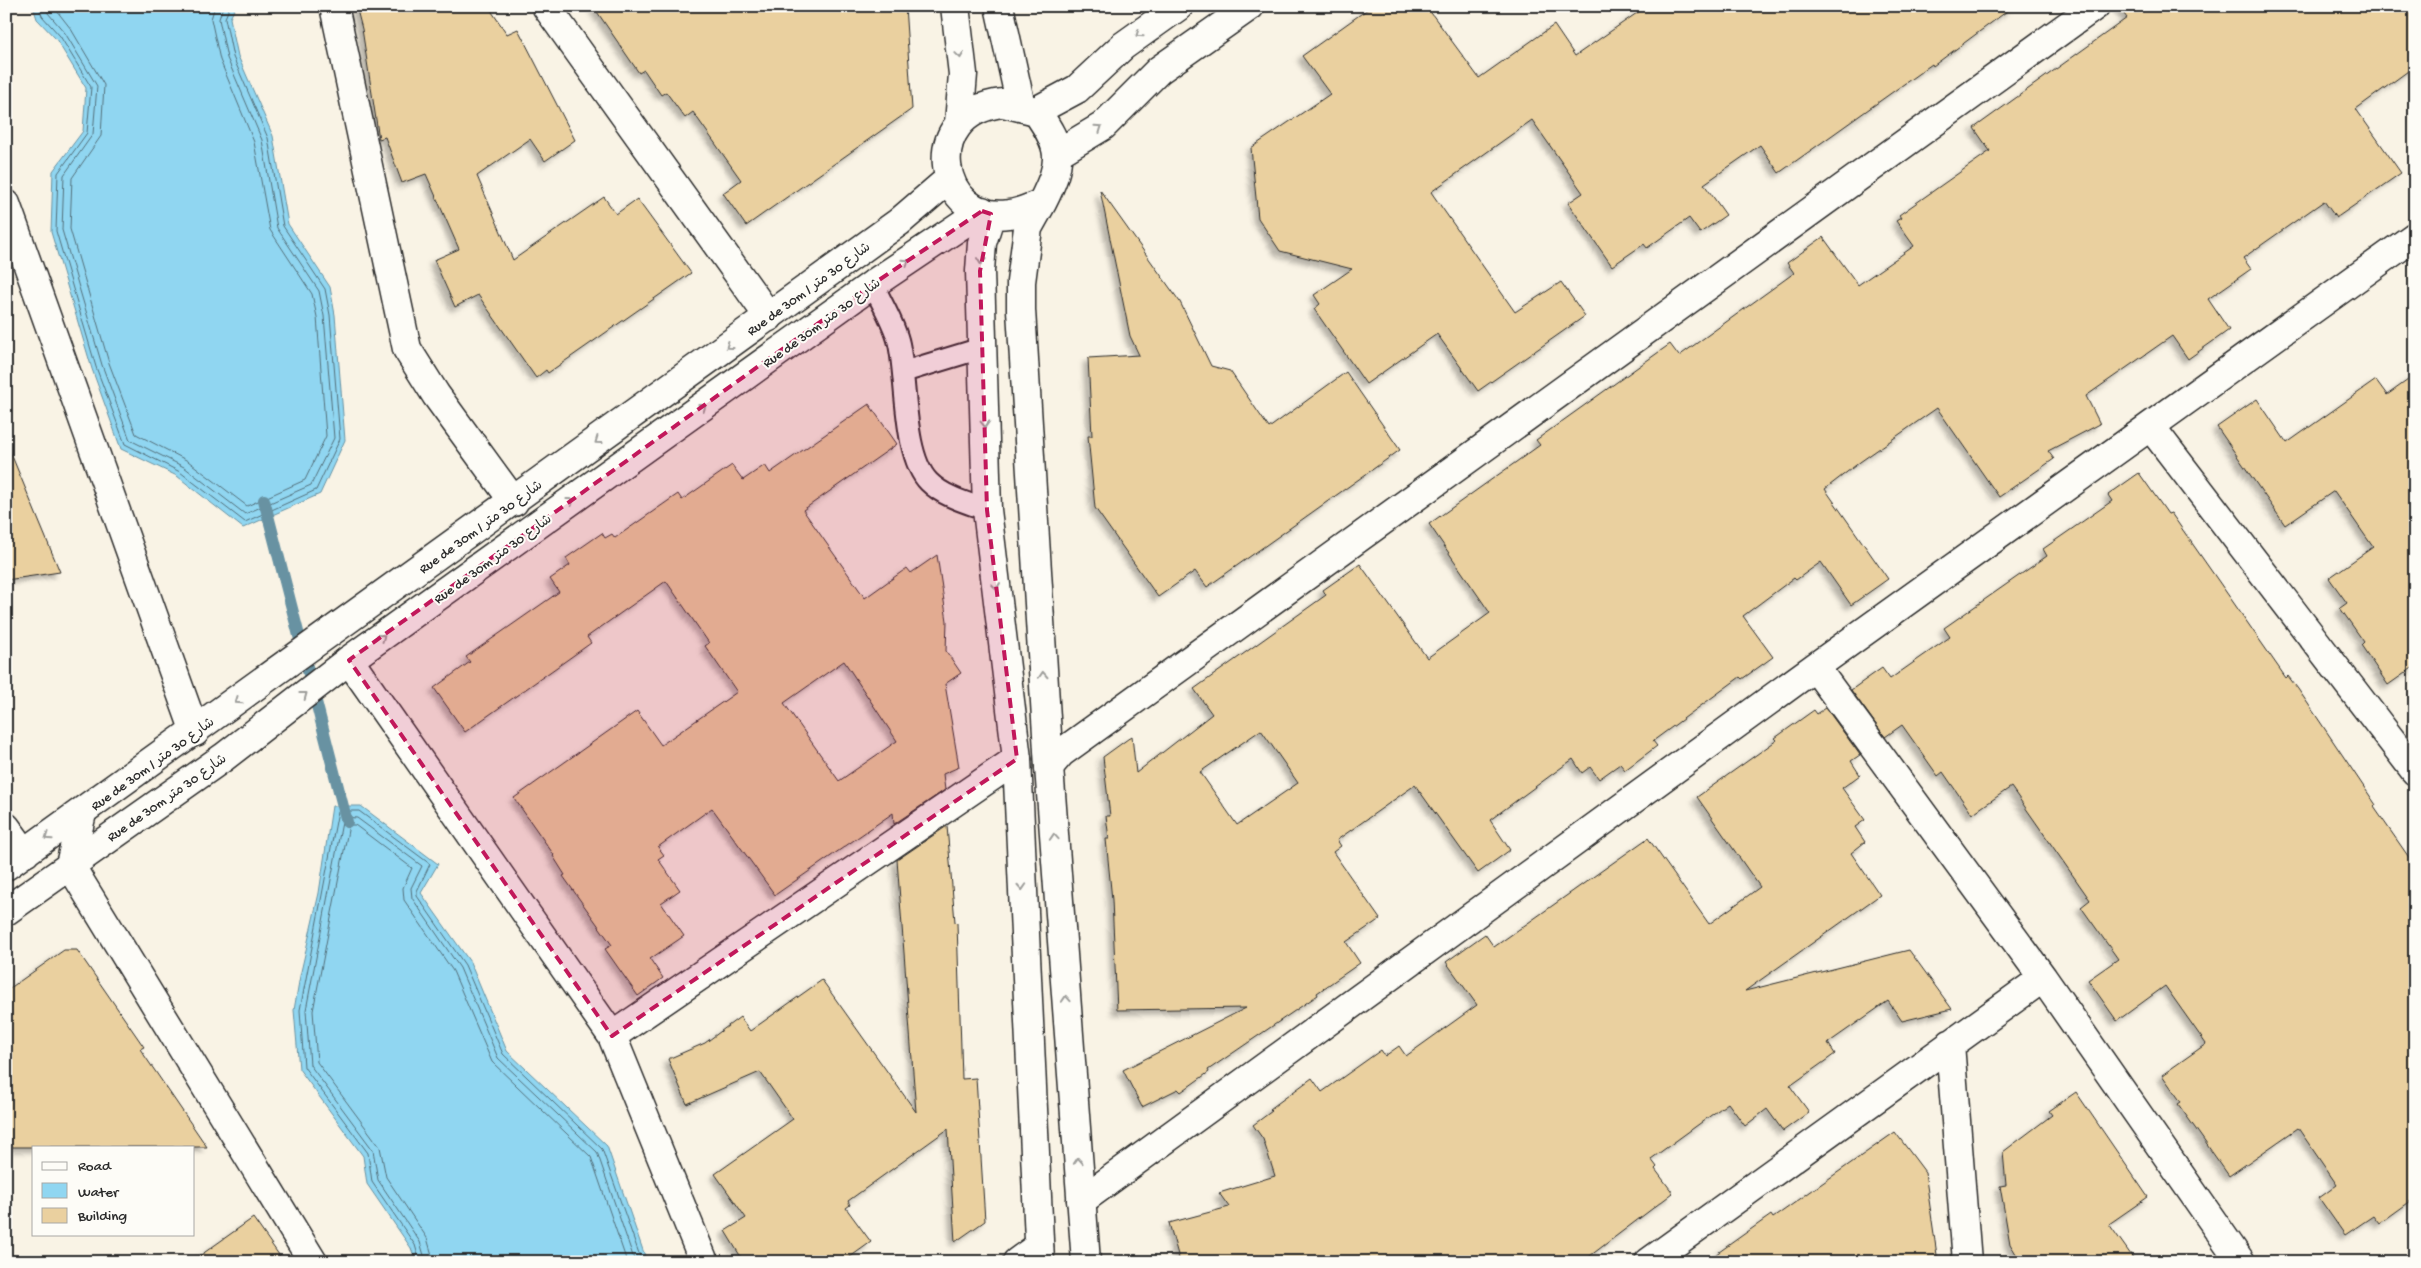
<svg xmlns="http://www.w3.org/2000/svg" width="2421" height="1268" viewBox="0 0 2421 1268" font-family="'Gochi Hand','Playpen Sans Arabic',sans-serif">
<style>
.water{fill:#90d6f1;stroke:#6892a2}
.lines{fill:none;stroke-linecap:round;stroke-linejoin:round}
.shore{stroke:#536f7a;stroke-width:1}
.stream{stroke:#6892a2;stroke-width:12}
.building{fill:#ead09f;stroke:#2b2b2b;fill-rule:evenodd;filter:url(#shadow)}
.service-casing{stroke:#2b2b2b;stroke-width:24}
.minor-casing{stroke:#2b2b2b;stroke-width:31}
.tertiary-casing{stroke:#2b2b2b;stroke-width:31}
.service{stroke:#fdfcf7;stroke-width:20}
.minor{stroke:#fdfcf7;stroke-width:28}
.tertiary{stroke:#fdfcf7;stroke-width:28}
.oneway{stroke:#9e9e9b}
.marked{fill:#c2185b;fill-opacity:0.2;stroke:#c2185b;stroke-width:4;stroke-dasharray:10 6;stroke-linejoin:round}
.labels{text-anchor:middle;stroke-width:4;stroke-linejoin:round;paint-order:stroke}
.street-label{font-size:14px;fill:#2b2b2b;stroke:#fdfcf7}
</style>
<defs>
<filter id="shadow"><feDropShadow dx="-4.5" dy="4.5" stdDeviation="2.5" flood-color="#0004"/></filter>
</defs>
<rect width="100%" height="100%" fill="#f9f3e5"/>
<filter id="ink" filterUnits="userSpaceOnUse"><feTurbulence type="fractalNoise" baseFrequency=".02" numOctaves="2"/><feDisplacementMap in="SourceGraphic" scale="10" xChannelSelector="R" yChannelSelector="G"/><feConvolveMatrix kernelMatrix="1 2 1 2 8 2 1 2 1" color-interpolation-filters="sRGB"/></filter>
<g filter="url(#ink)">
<path class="water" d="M 33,6 L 236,6 L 230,18 L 238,56 L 273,136 L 288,224 L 330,287 L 335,315 L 345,440 L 320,494 L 243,528 L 177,476 L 121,449 L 92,369 L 51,232 L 53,171 L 83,131 L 86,88 L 56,39 L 37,19 Z
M 332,806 L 361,806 L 438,864 L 421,893 L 470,962 L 507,1051 L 607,1146 L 647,1262 L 416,1262 L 411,1248 L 367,1184 L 363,1156 L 299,1069 L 294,1010 L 300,976 L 319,893 Z"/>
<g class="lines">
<path class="shore" d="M 39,6 L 42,16 L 60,36 L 91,87 L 87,133 L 58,173 L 56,231 L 96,367 L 125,444 L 180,472 L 245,522 L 316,490 L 340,439 L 330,315 L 325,289 L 283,226 L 268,138 L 233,57 L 225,18 L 230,6
M 45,6 L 48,13 L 65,33 L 97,86 L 93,134 L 64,175 L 62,230 L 102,365 L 130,440 L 184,467 L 245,514 L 311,485 L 334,438 L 324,316 L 319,291 L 277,228 L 262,140 L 227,58 L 219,19 L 223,6
M 53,6 L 71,29 L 104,85 L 101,136 L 72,178 L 70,229 L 109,363 L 136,434 L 188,461 L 247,506 L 305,480 L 326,436 L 317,317 L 312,294 L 270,230 L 254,142 L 220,60 L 211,19 L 215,6
M 420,1262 L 415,1245 L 372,1182 L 368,1153 L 304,1067 L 300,1010 L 338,811 L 359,811 L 430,864 L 417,891 L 417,896 L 465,965 L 503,1054 L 602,1149 L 642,1262
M 426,1262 L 420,1242 L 378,1180 L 373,1150 L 310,1065 L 306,1010 L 343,817 L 357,818 L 422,866 L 411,888 L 412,898 L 460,968 L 498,1058 L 597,1152 L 635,1262
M 434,1262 L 427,1238 L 386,1177 L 380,1147 L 317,1062 L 313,1011 L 349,825 L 355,825 L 412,868 L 403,888 L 404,900 L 453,971 L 492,1062 L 591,1157 L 627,1262"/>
<path class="stream" d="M 264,500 L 347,822"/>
</g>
<path class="building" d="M 356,6 L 488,6 L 507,34 L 518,29 L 575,140 L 545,161 L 530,139 L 477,176 L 513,260 L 604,197 L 616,214 L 637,199 L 691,273 L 548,373 L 546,370 L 536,378 L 478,295 L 455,307 L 434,260 L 459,249 L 426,174 L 402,183 L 385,137 L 379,139 L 362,29 Z
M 593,6 L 882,6 L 882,8 L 905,6 L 912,109 L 746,226 L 723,193 L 741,180 L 693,112 L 685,118 L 666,92 L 661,95 L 644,70 L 639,73 Z
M 1372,6 L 1426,6 L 1479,78 L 1554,25 L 1575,56 L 1647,6 L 2014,6 L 1933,66 L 1932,64 L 1779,173 L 1760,145 L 1704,184 L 1726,215 L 1700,233 L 1689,218 L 1647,248 L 1644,244 L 1612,266 L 1568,203 L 1583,193 L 1532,120 L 1431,192 L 1515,312 L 1561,282 L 1585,316 L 1478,391 L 1437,334 L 1366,384 L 1314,309 L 1320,304 L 1314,295 L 1352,269 L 1280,251 L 1258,218 L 1251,148 L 1330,94 L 1302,56 Z
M 2118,6 L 2415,6 L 2415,66 L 2356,109 L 2401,173 L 2336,218 L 2324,201 L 2243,258 L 2251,269 L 2208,299 L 2229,330 L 2188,359 L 2172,336 L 2086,396 L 2100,424 L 2048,451 L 2054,459 L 1999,497 L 1937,408 L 1860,462 L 1825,489 L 1888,579 L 1851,605 L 1821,562 L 1796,580 L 1794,578 L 1743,616 L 1773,657 L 1742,679 L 1740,677 L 1653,741 L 1657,746 L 1625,770 L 1620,764 L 1599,779 L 1590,767 L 1582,773 L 1573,759 L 1490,820 L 1510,850 L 1478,873 L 1415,785 L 1337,840 L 1341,846 L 1333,852 L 1380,919 L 1346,942 L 1360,963 L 1317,993 L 1318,995 L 1208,1070 L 1209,1072 L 1181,1092 L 1178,1089 L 1142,1107 L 1123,1070 L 1246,1008 L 1117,1010 L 1112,900 L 1106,839 L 1109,839 L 1106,816 L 1110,816 L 1103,757 L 1132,736 L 1136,773 L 1212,714 L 1194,689 L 1326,595 L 1323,590 L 1360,564 L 1427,658 L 1490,613 L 1429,524 L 1540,445 L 1536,440 L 1670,344 L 1679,356 L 1794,273 L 1787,263 L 1823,237 L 1858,285 L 1914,246 L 1896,221 L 1901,218 L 1899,215 L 1990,151 L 1974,128 L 2127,18 ZM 1261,730 L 1298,783 L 1237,825 L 1200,772 Z
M 1100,190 L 1180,302 L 1211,366 L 1230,371 L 1269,428 L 1346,372 L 1400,450 L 1207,587 L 1195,571 L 1158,597 L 1095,508 L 1088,436 L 1092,436 L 1088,358 L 1139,355 L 1130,336 Z
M 2415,375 L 2415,666 L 2388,685 L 2361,645 L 2364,642 L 2340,608 L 2347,603 L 2329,578 L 2373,547 L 2334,491 L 2285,525 L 2217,427 L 2257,399 L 2287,443 L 2376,380 L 2387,395 Z
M 869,404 L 897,444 L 803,510 L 865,598 L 907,568 L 911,573 L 937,555 L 947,621 L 946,651 L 961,673 L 945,684 L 959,767 L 943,774 L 945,790 L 894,824 L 893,813 L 775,895 L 712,808 L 658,847 L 664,855 L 658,859 L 680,890 L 661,903 L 684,936 L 650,959 L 663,978 L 638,996 L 605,949 L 612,945 L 563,876 L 565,875 L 553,856 L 554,855 L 514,798 L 637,711 L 661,745 L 737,692 L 705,646 L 709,643 L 666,581 L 587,637 L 591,643 L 465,732 L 434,688 L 470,662 L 466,657 L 559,592 L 550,579 L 570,565 L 566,558 L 602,533 L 605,538 L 612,534 L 615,538 L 678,494 L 682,500 L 732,465 L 743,480 L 765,465 L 770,473 ZM 844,661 L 897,741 L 839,781 L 784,703 Z
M 6,444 L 7,444 L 60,572 L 6,580 Z
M 2139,473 L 2168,514 L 2171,513 L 2286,678 L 2288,676 L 2298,689 L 2376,805 L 2374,807 L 2415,866 L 2415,1198 L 2379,1224 L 2373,1216 L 2345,1235 L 2319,1198 L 2337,1185 L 2298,1128 L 2229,1176 L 2178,1104 L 2181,1102 L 2162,1075 L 2206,1044 L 2165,986 L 2117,1021 L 2088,980 L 2118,959 L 2081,907 L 2090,900 L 2011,787 L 1972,814 L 1943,772 L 1938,776 L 1902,725 L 1885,737 L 1851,690 L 1882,668 L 1890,679 L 1950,637 L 1944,628 L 2047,556 L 2043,549 L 2112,501 L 2108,495 Z
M 1826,708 L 1860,755 L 1851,761 L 1860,775 L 1842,788 L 1865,820 L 1855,827 L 1865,842 L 1851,853 L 1880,895 L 1745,991 L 1909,950 L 1952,1009 L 1902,1021 L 1888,1001 L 1828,1043 L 1835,1054 L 1790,1086 L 1809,1112 L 1783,1131 L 1767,1109 L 1745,1126 L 1728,1103 L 1651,1159 L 1657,1167 L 1655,1169 L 1673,1193 L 1582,1262 L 1180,1262 L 1169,1223 L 1229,1207 L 1219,1193 L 1275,1176 L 1263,1139 L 1253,1125 L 1272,1111 L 1270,1109 L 1312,1078 L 1322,1092 L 1381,1050 L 1385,1056 L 1399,1046 L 1406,1056 L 1477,1005 L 1446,962 L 1485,934 L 1494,947 L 1648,838 L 1709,924 L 1760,887 L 1697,797 L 1777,740 L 1775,738 L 1814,710 L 1817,714 Z
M 947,826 L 955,922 L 957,923 L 962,1079 L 976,1078 L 985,1221 L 955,1242 L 948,1129 L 848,1201 L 850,1205 L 846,1208 L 871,1242 L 843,1262 L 744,1262 L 725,1231 L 746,1218 L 715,1174 L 793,1119 L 760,1072 L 687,1104 L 668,1059 L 705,1043 L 740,1017 L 750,1031 L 822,980 L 916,1112 L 897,860 Z
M 64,950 L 77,950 L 144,1047 L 140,1049 L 207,1147 L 6,1147 L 6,991 Z
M 2076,1092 L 2148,1197 L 2109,1224 L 2136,1262 L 2021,1262 L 2010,1244 L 2000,1186 L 2006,1185 L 2003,1152 L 2052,1115 L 2049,1111 Z
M 1895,1132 L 1925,1172 L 1938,1262 L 1705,1262 L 1771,1215 L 1773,1218 Z
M 253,1218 L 284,1262 L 191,1262 Z"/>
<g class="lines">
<defs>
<path id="service" d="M 873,284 C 881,303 895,324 899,344 C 907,381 903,456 929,482 C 944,497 968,503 987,510
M 903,372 L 982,348"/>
<path id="minor" d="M 334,6 L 407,349 L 436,395 L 514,502
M 546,6 L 769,317
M 6,204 L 195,732
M 2151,427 L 2415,771
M 349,660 L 612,1036 L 704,1262
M 1815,667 L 2043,978 L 2241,1262
M 1049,767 L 1061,753 L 2095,6
M 82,813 L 70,865 L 313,1262
M 6,827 L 25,853
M 612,1036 L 1017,759
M 1950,1044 L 1967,1262
M 1081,1201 L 1815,667 L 2415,236
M 1017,1262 L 1039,1246
M 1649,1262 L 2043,978"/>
<path id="tertiary" d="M 955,6 L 963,74 L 959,123
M 999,6 L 1021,106
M 1003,103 L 1036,111 C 1063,149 1063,161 1042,203 C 1032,207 1020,213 1009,214 C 938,225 917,112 1003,103 Z
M 1036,111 L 1077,89 L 1123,46 L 1179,6
M 1058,153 L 1103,126 L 1159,70 L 1250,6
M 1042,203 L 1028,228 L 1021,282 L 1021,310 L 1049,767 L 1086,1262
M 991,214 L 982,243 L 980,271 L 987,510 L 1017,759 L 1040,1262
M 6,866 L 899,222 L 949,179
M 6,911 L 224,757 L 349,660 L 873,284 L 982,211"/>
</defs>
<use href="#service" class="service-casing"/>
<use href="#minor" class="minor-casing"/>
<use href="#tertiary" class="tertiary-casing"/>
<use href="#service" class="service"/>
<use href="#minor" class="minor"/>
<use href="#tertiary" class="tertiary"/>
</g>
<defs><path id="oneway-chevron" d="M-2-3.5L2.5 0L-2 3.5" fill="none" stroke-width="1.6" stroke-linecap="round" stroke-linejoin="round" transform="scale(1.25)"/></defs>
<g class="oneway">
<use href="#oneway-chevron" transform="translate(1139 34) rotate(145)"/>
<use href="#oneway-chevron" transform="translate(960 55) rotate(82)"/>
<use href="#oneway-chevron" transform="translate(1099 128) rotate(-35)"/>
<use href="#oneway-chevron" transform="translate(981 261) rotate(96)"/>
<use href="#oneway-chevron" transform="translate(906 262) rotate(-35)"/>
<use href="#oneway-chevron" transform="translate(729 346) rotate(144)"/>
<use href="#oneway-chevron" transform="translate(703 407) rotate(-36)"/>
<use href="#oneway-chevron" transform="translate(985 424) rotate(88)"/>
<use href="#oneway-chevron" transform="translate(598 441) rotate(144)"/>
<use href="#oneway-chevron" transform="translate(571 501) rotate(-36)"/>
<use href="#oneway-chevron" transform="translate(996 586) rotate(83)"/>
<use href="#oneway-chevron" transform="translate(382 637) rotate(-36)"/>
<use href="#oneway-chevron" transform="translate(1043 675) rotate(-93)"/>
<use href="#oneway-chevron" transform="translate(304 695) rotate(-37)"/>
<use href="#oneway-chevron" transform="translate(238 701) rotate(145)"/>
<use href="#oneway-chevron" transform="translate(48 837) rotate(145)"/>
<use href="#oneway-chevron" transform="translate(1054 837) rotate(-94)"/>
<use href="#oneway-chevron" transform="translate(1022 887) rotate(87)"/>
<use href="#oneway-chevron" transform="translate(1066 999) rotate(-94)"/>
<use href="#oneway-chevron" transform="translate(1078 1161) rotate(-94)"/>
</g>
</g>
<path class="marked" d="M 982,211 L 991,214 L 980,271 L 987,510 L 1017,759 L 612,1036 L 349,660 L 873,284 Z"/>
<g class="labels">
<g class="street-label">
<text transform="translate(808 288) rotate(-36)" y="5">Rue de 30m / شارع 30 متر</text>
<text transform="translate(821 322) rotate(-36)" y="5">Rue de 30m شارع 30 متر</text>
<text transform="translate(480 526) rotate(-36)" y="5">Rue de 30m / شارع 30 متر</text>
<text transform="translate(492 558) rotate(-36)" y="5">Rue de 30m شارع 30 متر</text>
<text transform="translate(152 763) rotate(-36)" y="5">Rue de 30m / شارع 30 متر</text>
<text transform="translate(166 797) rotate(-35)" y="5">Rue de 30m شارع 30 متر</text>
</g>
</g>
<rect width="2421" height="1268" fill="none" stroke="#fdfcf7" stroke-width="25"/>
<rect x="12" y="12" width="2396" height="1243" fill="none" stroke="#2b2b2b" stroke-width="2" filter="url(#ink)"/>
<rect x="32" y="1146" width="162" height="90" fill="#fdfcf7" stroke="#a9a8a5"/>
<rect x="42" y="1162" width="25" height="8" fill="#fdfcf7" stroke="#a9a8a5"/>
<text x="78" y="1170" font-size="15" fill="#2b2b2b">Road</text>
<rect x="42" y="1183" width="25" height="15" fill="#90d6f1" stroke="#a9a8a5"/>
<text x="78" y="1196" font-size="15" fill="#2b2b2b">Water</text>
<rect x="42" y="1208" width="25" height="15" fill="#ead09f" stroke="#a9a8a5"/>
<text x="78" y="1220" font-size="15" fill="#2b2b2b">Building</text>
</svg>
